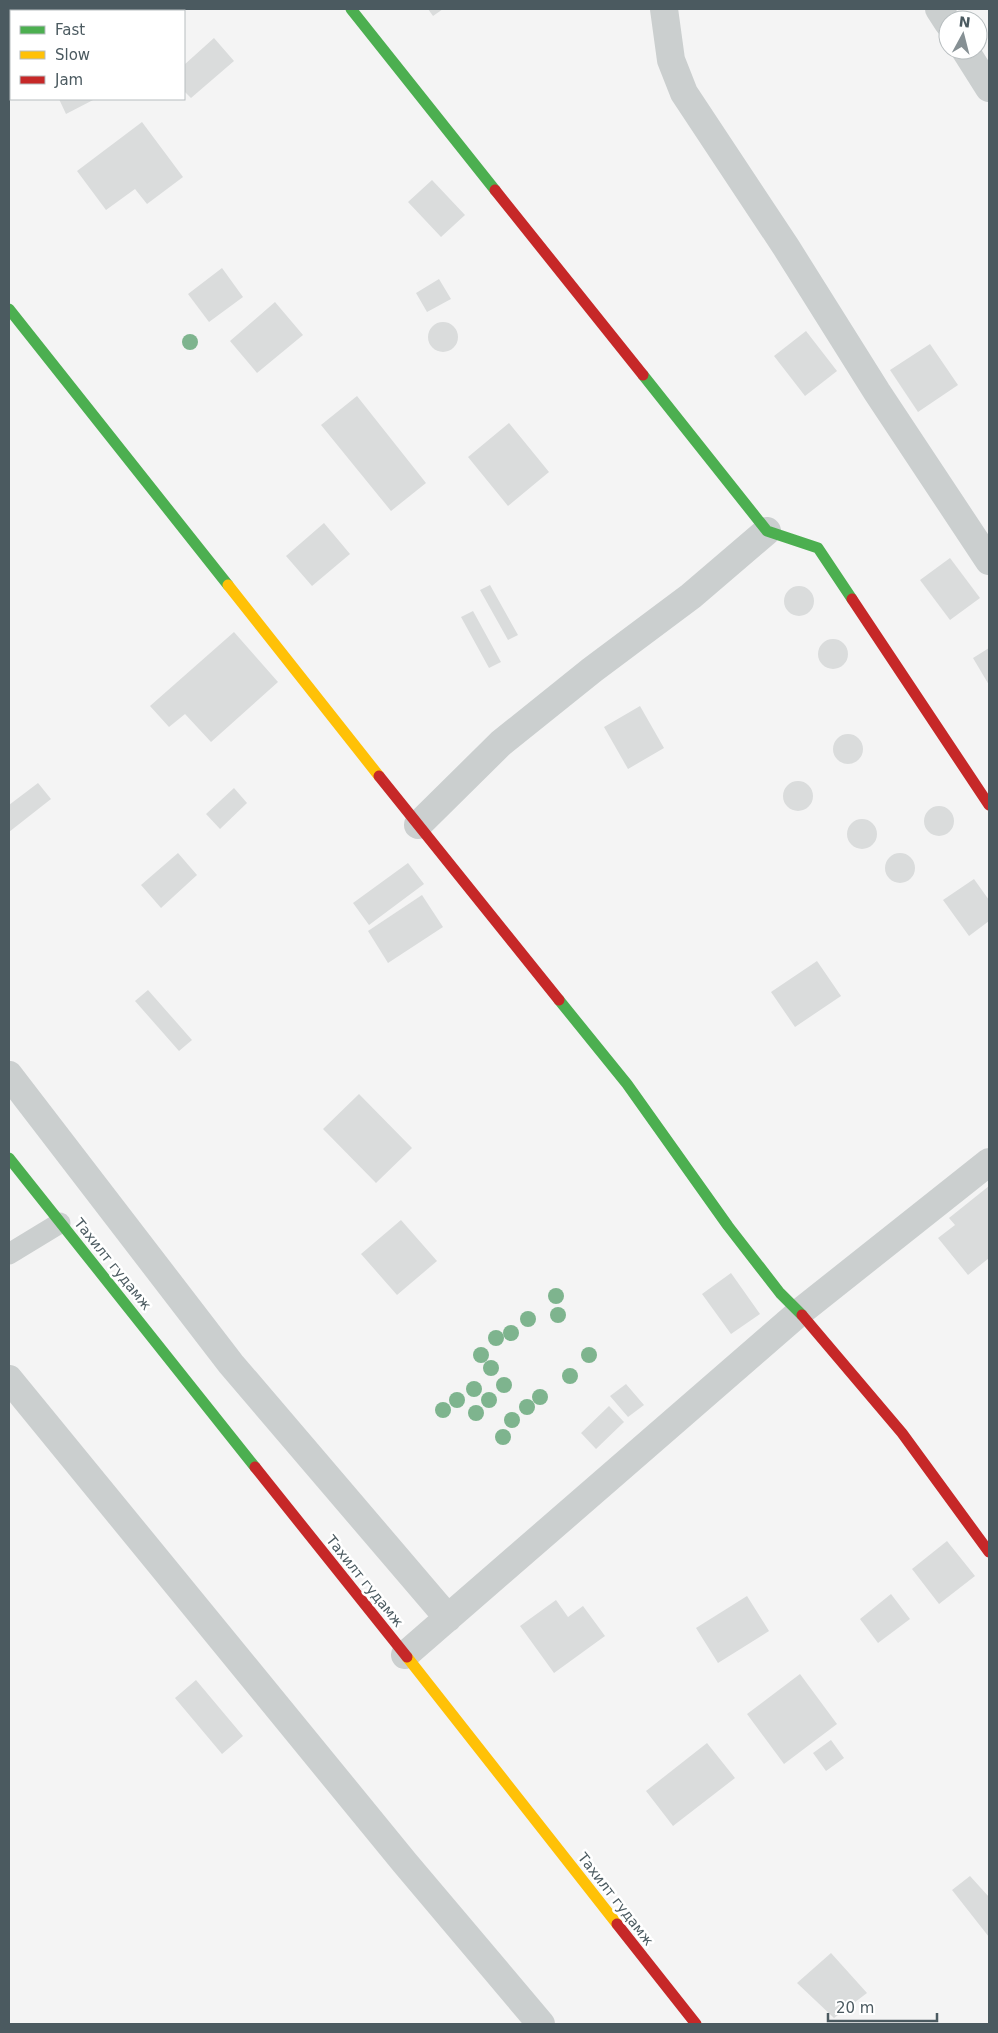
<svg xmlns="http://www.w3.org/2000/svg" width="998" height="2033" viewBox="0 0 998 2033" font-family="'DejaVu Sans',sans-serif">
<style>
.building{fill:#dadcdc}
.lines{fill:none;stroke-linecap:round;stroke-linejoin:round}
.lane{stroke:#cbcfcf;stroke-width:21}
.street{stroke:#cbcfcf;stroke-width:28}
.fast{stroke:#4caf50;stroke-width:11}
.slow{stroke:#ffc107;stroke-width:11}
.jam{stroke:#c62828;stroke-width:11}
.tree{fill:#7eb48e}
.labels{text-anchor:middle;stroke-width:5;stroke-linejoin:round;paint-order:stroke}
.street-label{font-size:14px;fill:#4b5a60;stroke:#fff}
</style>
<rect width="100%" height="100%" fill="#f4f4f4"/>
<path class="building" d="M 428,9 L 443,9 L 433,16 Z
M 214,38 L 234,61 L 191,98 L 184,91 L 184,65 Z
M 59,99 L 95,99 L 66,114 Z
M 142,122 L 183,177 L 147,204 L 135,189 L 106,210 L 77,171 Z
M 432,180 L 465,215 L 441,237 L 408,202 Z
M 222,268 L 243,297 L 209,322 L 188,294 Z
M 439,279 L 451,299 L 427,312 L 416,293 Z
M 275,302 L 303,335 L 257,373 L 230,341 Z
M428 337a15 15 0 1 1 30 0a15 15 0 1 1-30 0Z
M 806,331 L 837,371 L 805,396 L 774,356 Z
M 930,344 L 958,385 L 918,412 L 890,370 Z
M 357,396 L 426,483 L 391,511 L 321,425 Z
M 509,423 L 549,472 L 508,506 L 468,457 Z
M 324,523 L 350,554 L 312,586 L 286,556 Z
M 950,558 L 980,598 L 950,620 L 920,580 Z
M 490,585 L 518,635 L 508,640 L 480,590 Z
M784 601a15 15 0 1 1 30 0a15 15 0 1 1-30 0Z
M 473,611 L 501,662 L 489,668 L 461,617 Z
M 234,632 L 278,682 L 211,742 L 185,714 L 169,727 L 150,706 Z
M818 654a15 15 0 1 1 30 0a15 15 0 1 1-30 0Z
M 989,648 L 989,685 L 973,658 Z
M 640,706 L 664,748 L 628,769 L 604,727 Z
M833 749a15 15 0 1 1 30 0a15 15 0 1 1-30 0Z
M783 796a15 15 0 1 1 30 0a15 15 0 1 1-30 0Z
M 38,783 L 51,799 L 9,832 L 9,805 Z
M 234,788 L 247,803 L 220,829 L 206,814 Z
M924 821a15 15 0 1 1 30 0a15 15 0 1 1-30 0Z
M847 834a15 15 0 1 1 30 0a15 15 0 1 1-30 0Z
M 178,853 L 197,875 L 161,908 L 141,885 Z
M885 868a15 15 0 1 1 30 0a15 15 0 1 1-30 0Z
M 408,863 L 424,884 L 369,925 L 353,903 Z
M 974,879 L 989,900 L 989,921 L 969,936 L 943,900 Z
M 422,895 L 443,927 L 388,963 L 368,931 Z
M 817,961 L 841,996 L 795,1027 L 771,992 Z
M 148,990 L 192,1040 L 179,1051 L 135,1001 Z
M 359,1094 L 412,1148 L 376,1183 L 323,1129 Z
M 989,1186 L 989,1258 L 968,1275 L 938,1238 L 955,1225 L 949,1218 Z
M 401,1220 L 437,1261 L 397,1295 L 361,1254 Z
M 731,1273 L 760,1314 L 731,1334 L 702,1294 Z
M 626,1384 L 644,1405 L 628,1417 L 610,1396 Z
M 609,1406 L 624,1422 L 596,1449 L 581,1433 Z
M 947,1541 L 975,1576 L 939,1604 L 912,1569 Z
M 891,1594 L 910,1619 L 878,1643 L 860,1619 Z
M 747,1596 L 769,1631 L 718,1663 L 696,1628 Z
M 556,1600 L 568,1617 L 583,1606 L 605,1636 L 554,1673 L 520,1626 Z
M 800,1674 L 837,1724 L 784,1764 L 747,1714 Z
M 196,1680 L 243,1736 L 222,1754 L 175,1698 Z
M 831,1740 L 844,1758 L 826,1771 L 813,1753 Z
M 707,1743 L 735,1778 L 673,1826 L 646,1791 Z
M 970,1876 L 989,1897 L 989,1937 L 952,1890 Z
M 831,1953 L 867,1993 L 834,2018 L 797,1983 Z"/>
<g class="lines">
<path class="lane" d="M 9,1254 L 60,1223"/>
<path class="street" d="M 664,9 L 671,60 L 684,93 L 786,247 L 877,392 L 989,561
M 939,9 L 948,23
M 965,50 L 989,88
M 418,825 L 501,743 L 592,670 L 691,596 L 767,531
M 9,1075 L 231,1364 L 448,1618
M 9,1379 L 405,1863 L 541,2024
M 405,1655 L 800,1312 L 989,1162"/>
<path class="fast" d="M 351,9 L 495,190
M 9,309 L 228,585
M 643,375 L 767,531 L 818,548 L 852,599
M 559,1000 L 627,1084 L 728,1226 L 780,1293 L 802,1315
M 9,1158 L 255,1467"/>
<path class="slow" d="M 228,585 L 379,776
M 407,1657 L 617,1924"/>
<path class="jam" d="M 495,190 L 643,375
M 852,599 L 989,805
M 379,776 L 559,1000
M 802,1315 L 902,1433 L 989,1552
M 255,1467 L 407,1657
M 617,1924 L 696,2024"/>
</g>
<g class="tree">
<circle cx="190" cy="342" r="8"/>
<circle cx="556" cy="1296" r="8"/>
<circle cx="558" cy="1315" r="8"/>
<circle cx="528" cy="1319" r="8"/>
<circle cx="511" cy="1333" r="8"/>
<circle cx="496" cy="1338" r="8"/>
<circle cx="481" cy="1355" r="8"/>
<circle cx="589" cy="1355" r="8"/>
<circle cx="491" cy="1368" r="8"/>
<circle cx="570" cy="1376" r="8"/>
<circle cx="504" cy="1385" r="8"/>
<circle cx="474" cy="1389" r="8"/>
<circle cx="540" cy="1397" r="8"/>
<circle cx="457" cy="1400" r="8"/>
<circle cx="489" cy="1400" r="8"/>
<circle cx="527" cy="1407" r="8"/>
<circle cx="443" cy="1410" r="8"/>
<circle cx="476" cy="1413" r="8"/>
<circle cx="512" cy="1420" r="8"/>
<circle cx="503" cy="1437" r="8"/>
</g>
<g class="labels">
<g class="street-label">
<text transform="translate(113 1264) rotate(51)" y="5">Тахилт гудамж</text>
<text transform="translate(365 1581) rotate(51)" y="5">Тахилт гудамж</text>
<text transform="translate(616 1899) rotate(52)" y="5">Тахилт гудамж</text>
</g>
</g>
<rect width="998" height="2033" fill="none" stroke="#4b5a60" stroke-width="20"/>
<rect x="10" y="10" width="175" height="90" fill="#ffffff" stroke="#b7bdbf"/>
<rect x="20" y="26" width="25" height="8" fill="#4caf50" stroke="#b7bdbf"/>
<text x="55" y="35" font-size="15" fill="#4b5a60">Fast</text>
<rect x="20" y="51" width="25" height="8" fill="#ffc107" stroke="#b7bdbf"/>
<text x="55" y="60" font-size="15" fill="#4b5a60">Slow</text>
<rect x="20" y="76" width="25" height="8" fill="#c62828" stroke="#b7bdbf"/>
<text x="55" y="85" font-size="15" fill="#4b5a60">Jam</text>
<g transform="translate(963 35) rotate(7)"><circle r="24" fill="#ffffff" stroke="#b7bdbf"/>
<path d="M0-4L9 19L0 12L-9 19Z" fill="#869094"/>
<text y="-8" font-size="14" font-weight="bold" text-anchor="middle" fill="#4b5a60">N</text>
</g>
<path d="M828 2013v8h109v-8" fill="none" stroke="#4b5a60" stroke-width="2.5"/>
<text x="836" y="2013" font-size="15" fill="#4b5a60" stroke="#ffffff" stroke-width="4" paint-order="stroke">20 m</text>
</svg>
